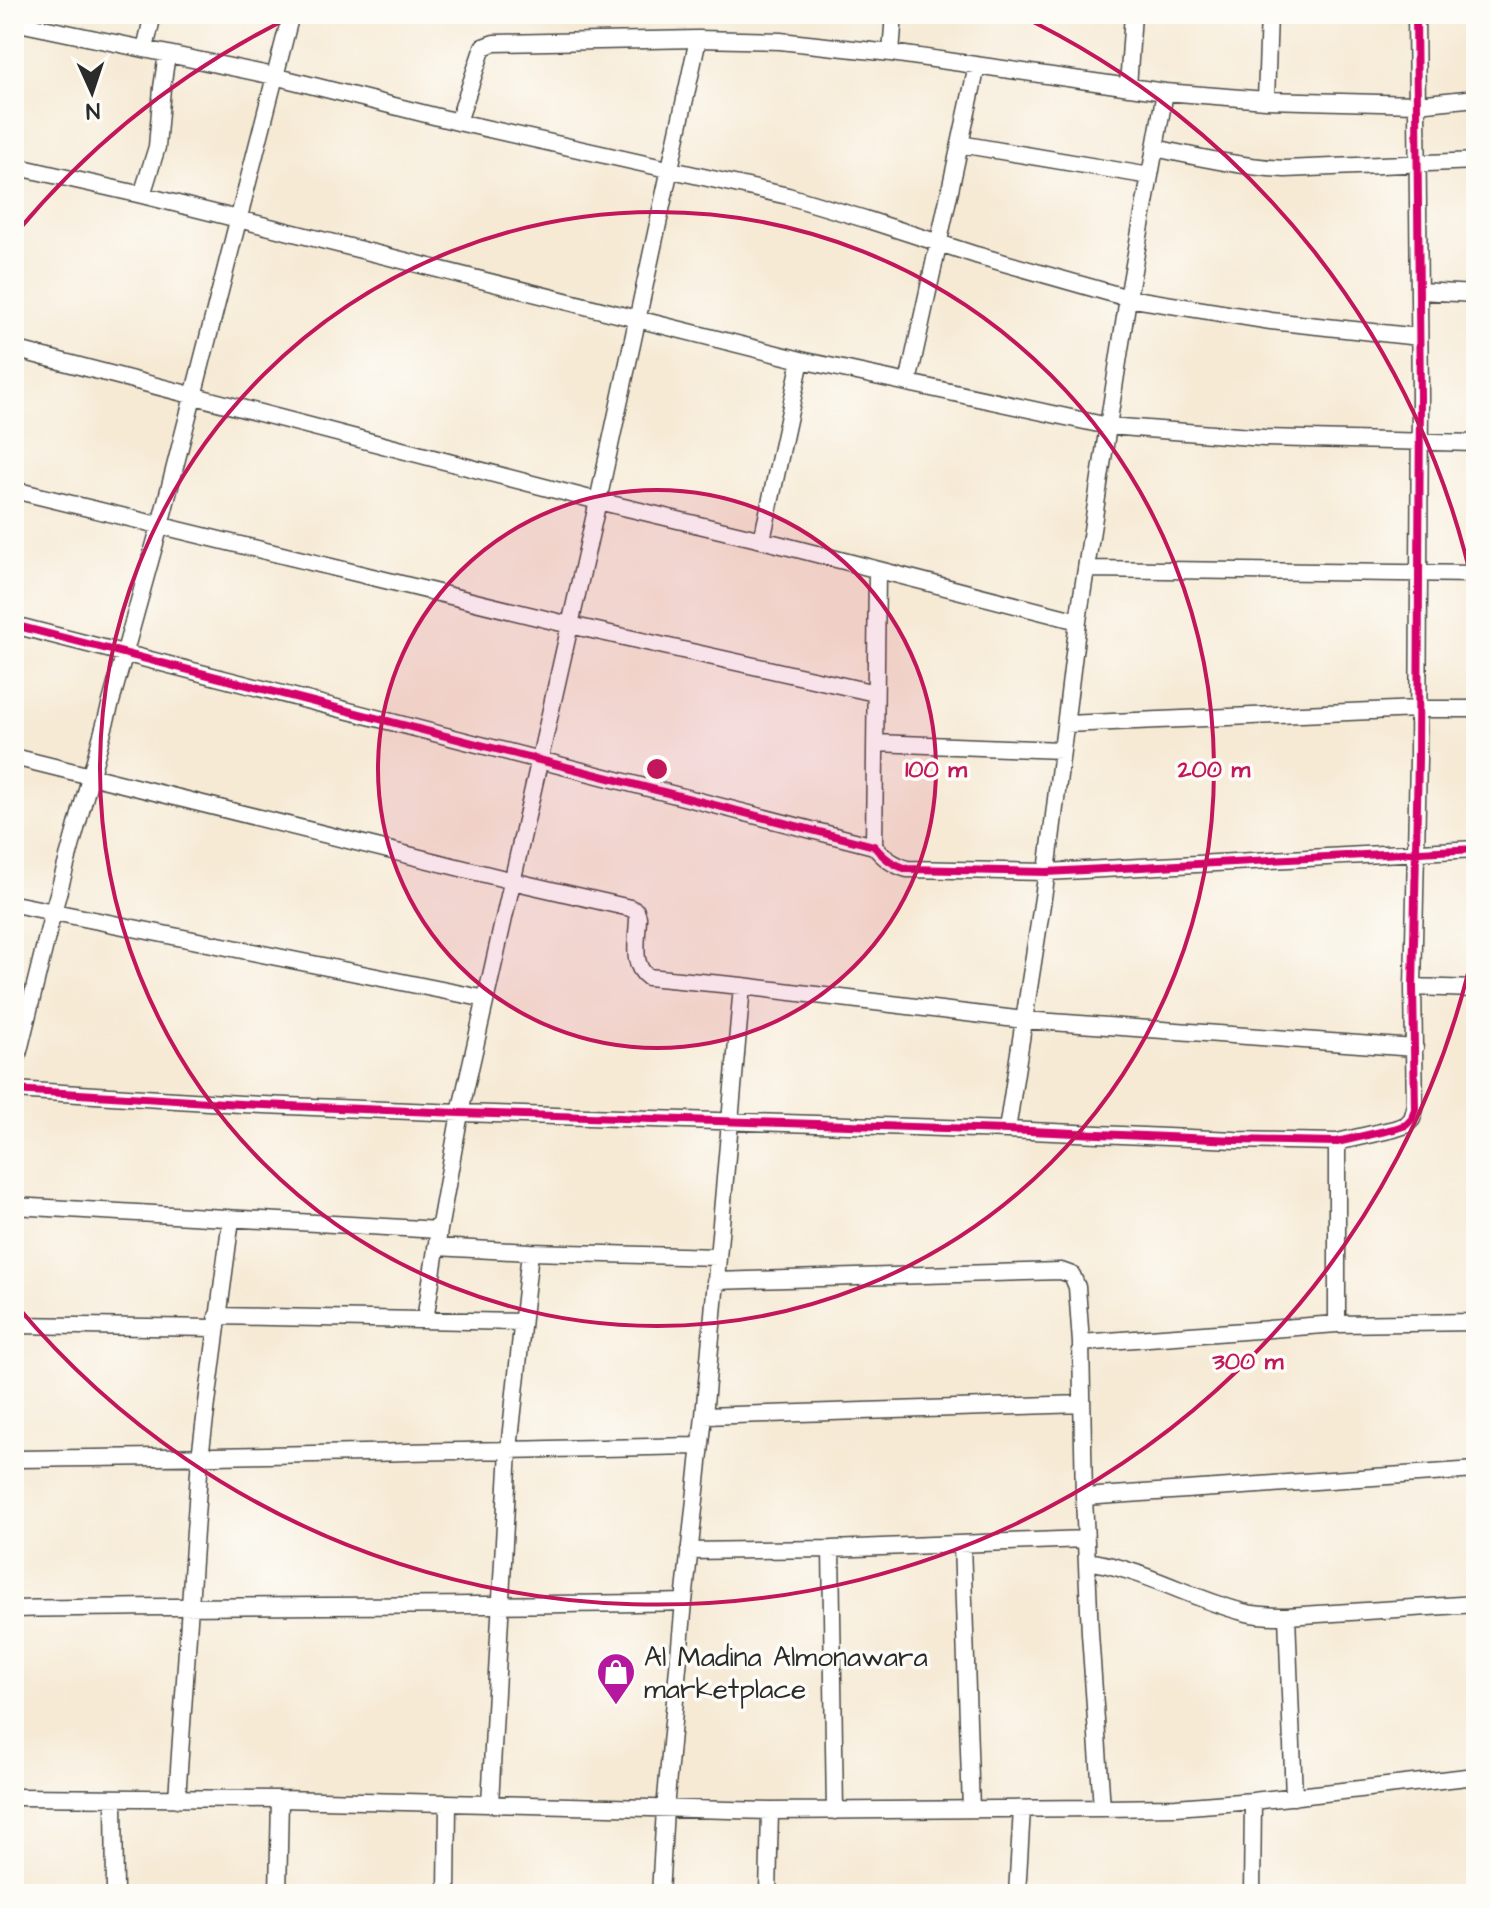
<svg xmlns="http://www.w3.org/2000/svg" width="1490" height="1908" viewBox="0 0 1490 1908" font-family="'Architects Daughter',sans-serif">
<style>
.lines{fill:none;stroke-linecap:round;stroke-linejoin:round}
.street-casing{stroke:#494844;stroke-width:19}
.street{stroke:#fff;stroke-width:16}
.cycleway-casing{stroke:#fdfcf7;stroke-width:13}
.cycleway{stroke:#d6006c;stroke-width:8}
.ring{fill:none;stroke:#c2185b;stroke-width:4}
.labels{text-anchor:middle;stroke-width:7;stroke-linejoin:round;paint-order:stroke}
.poi-label{font-size:28px;fill:#2b2b2b;stroke:#fdfcf7;text-anchor:start}
.centre{fill:#c2185b;stroke:#fdfcf7;stroke-width:4}
.ring-label{font-size:24px;text-anchor:middle;font-weight:bold;fill:#c2185b;stroke:#fdfcf7;stroke-width:7;stroke-linejoin:round;paint-order:stroke}
</style>
<rect width="100%" height="100%" fill="#fdfcf7"/>
<filter id="ink" filterUnits="userSpaceOnUse"><feTurbulence type="fractalNoise" baseFrequency=".0125" numOctaves="2"/><feDisplacementMap in="SourceGraphic" scale="16" xChannelSelector="R" yChannelSelector="G"/><feConvolveMatrix kernelMatrix="1 2 1 2 8 2 1 2 1" color-interpolation-filters="sRGB"/></filter>
<filter id="wash" filterUnits="userSpaceOnUse"><feTurbulence type="fractalNoise" baseFrequency=".006" numOctaves="4" result="noise"/><feDisplacementMap in="SourceGraphic" scale="32" xChannelSelector="R" yChannelSelector="G"/><feGaussianBlur stdDeviation="1.8" result="paint"/><feColorMatrix in="noise" values="0 0 0 0 0 0 0 0 0 0 0 0 0 0 0 0 0 1.4 0 .05"/><feComposite in="paint" operator="in"/></filter>
<g filter="url(#wash)">
<rect width="100%" height="100%" fill="#f6ead5"/>
</g>
<g filter="url(#ink)">
<g class="lines">
<defs>
<path id="street" d="M 14,22 L 274,76 L 458,122 L 788,196 L 865,219 L 976,255 L 1128,298 L 1271,321 L 1419,337
M 145,49 L 153,14
M 891,53 L 894,14
M 1128,87 L 1133,14
M 1266,100 L 1269,14
M 458,122 L 483,47 L 494,43 L 698,39 L 780,41 L 891,53 L 1165,92 L 1266,100 L 1417,104 L 1476,98
M 960,144 L 1150,176
M 1155,148 C 1198,157 1241,167 1285,169 L 1476,161
M 14,166 L 142,195 L 801,360 L 1108,426 L 1264,438 L 1476,443
M 142,195 L 157,147 L 162,88 L 167,54
M 1419,291 L 1476,294
M 14,349 L 598,501 L 762,540 L 1078,621
M 908,383 L 977,66
M 14,490 L 570,625 L 875,693
M 762,540 L 801,360
M 1087,569 L 1476,574
M 14,625 L 874,846 C 884,858 892,864 907,869 L 1047,872 L 1476,849
M 1066,724 L 1418,709 L 1476,709
M 875,743 L 1062,750
M 14,757 L 525,884 L 630,908 L 636,911 L 638,917 C 638,937 630,965 648,977 L 742,986 L 1024,1020 L 1415,1048
M 874,846 L 877,571
M 14,904 L 486,999
M 1413,987 L 1476,989
M 14,1071 L 53,912 L 160,525 L 291,14
M 14,1090 L 241,1104 L 460,1113 L 1007,1130 L 1235,1140 L 1337,1142 L 1394,1129 L 1406,1125 L 1412,1119 L 1415,1109 L 1413,987 L 1418,759 L 1420,396 L 1416,14
M 1007,1130 L 1047,872 L 1078,621 L 1108,426 L 1128,298 L 1165,92
M 14,1206 L 439,1230
M 436,1247 L 530,1252 L 718,1257
M 715,1281 L 1061,1271 L 1072,1275 L 1077,1287 L 1081,1343 L 1084,1497 L 1090,1633 L 1102,1808
M 217,1316 L 522,1322
M 425,1320 L 439,1230 L 460,1113 L 598,501 L 698,39
M 1337,1324 L 1337,1142
M 14,1325 L 215,1328
M 1081,1343 L 1337,1324 L 1476,1322
M 704,1416 L 1082,1404
M 14,1459 C 243,1457 471,1450 700,1446
M 1084,1497 L 1476,1470
M 962,1544 L 971,1809
M 831,1549 L 835,1811
M 689,1551 L 831,1549 L 1085,1539
M 1087,1561 C 1143,1569 1189,1598 1243,1612 C 1257,1616 1272,1616 1287,1616 L 1476,1604
M 14,1609 C 237,1605 461,1607 684,1602
M 1287,1616 L 1294,1797
M 14,1797 L 280,1799 L 770,1811 L 1102,1808 L 1176,1807 L 1253,1801 L 1476,1776
M 114,1798 L 115,1894
M 177,1799 L 200,1457 L 231,1219
M 490,1804 L 509,1449 L 530,1252
M 278,1894 L 280,1799
M 447,1894 L 448,1803
M 660,1894 L 665,1809 L 684,1602 L 704,1416 L 742,986
M 768,1894 L 770,1811
M 1017,1894 L 1022,1809
M 1252,1894 L 1253,1801"/>
</defs>
<use href="#street" class="street-casing"/>
<use href="#street" class="street"/>
<defs>
<path id="cycleway" d="M 14,625 L 874,846 C 884,858 892,864 907,869 L 1047,872 L 1476,849
M 14,1090 L 241,1104 L 460,1113 L 1007,1130 L 1235,1140 L 1337,1142 L 1394,1129 L 1406,1125 L 1412,1119 L 1415,1109 L 1413,987 L 1418,759 L 1420,396 L 1416,14"/>
</defs>
<use href="#cycleway" class="cycleway-casing"/>
<use href="#cycleway" class="cycleway"/>
</g>
</g>
<circle cx="657" cy="769" r="279" fill="#c2185b" fill-opacity=".12"/>
<g class="ring">
<circle cx="657" cy="769" r="279"/>
<circle cx="657" cy="769" r="557"/>
<path d="M1475 943A836 836 0 0 1 17 1306M17 232A836 836 0 0 1 297 14M1017 14A836 836 0 0 1 1475 595"/>
</g>
<defs>
<symbol id="shop-pin" viewBox="-11 -11 22 30"><path d="M0 17L-7.5 6A9.5 9.5 0 1 1 7.5 6Z" fill="#b5179e" stroke="#fdfcf7"/><path d="M-5-2.5h2.3a2.7 3.5 0 0 1 5.4 0H5L5.5 6h-11ZM-1.5-2.5h3a1.5 2.3 0 0 0-3 0Z" fill="#fff"/></symbol>
</defs>
<g fill-rule="evenodd">
<use href="#shop-pin" x="594" y="1650" width="44" height="60"/>
</g>
<g class="labels">
<g class="poi-label">
<text x="644" y="1666">Al Madina Almonawara<tspan x="644" dy="32">marketplace</tspan></text>
</g>
</g>
<circle cx="657" cy="769" r="12" class="centre"/>
<g class="ring-label">
<text x="936" y="777">100 m</text>
<text x="1214" y="777">200 m</text>
<text x="1248" y="1369">300 m</text>
</g>
<rect width="1490" height="1908" fill="none" stroke="#fdfcf7" stroke-width="48"/>
<g transform="translate(92 92) rotate(177)" stroke="#fdfcf7" stroke-width="6" paint-order="stroke">
<path d="M0-6L14 30L0 20L-14 30Z" fill="#2b2b2b"/>
<text y="-12" font-size="22" font-weight="bold" text-anchor="middle" fill="#2b2b2b">N</text>
</g>
</svg>
